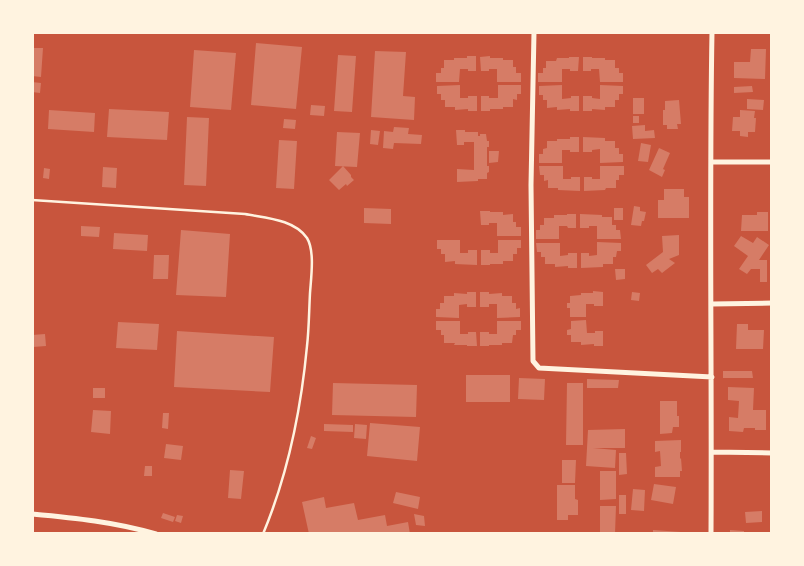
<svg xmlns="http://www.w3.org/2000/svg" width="804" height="566" viewBox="0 0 804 566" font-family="'Space Grotesk',sans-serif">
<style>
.building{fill:#d67c66}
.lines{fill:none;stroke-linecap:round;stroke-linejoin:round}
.service{stroke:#fff3e0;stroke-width:2.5}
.minor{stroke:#fff3e0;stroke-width:5}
</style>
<rect width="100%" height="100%" fill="#c8553d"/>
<path class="building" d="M 256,43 L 302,47 L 296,109 L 251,105 Z
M 34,48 L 43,48 L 41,77 L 32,76 Z
M 751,49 L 766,49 L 765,79 L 734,78 L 734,62 L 750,62 Z
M 194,50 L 236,53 L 231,110 L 190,107 Z
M 375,51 L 406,52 L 403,96 L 415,97 L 414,120 L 371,117 Z
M 338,55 L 356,56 L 352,112 L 334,111 Z
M 467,56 L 476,56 L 476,71 L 468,71 L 468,69 L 460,69 L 459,82 L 436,82 L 436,73 L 441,73 L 441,68 L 444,68 L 444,60 L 454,60 L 454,58 L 467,58 Z
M 490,56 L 490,58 L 503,58 L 503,60 L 513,60 L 513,67 L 516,67 L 516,73 L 521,73 L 521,82 L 497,82 L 497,69 L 489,69 L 489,71 L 481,71 L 480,57 Z
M 569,57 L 579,57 L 578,71 L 570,71 L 570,69 L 562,69 L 562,82 L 538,82 L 538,73 L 543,73 L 543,68 L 546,68 L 546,61 L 556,61 L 557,58 L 569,58 Z
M 583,57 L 592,57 L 592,58 L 605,58 L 605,60 L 615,60 L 615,68 L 619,68 L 619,73 L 623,73 L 623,82 L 600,82 L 599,69 L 591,69 L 591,71 L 583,71 Z
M 32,82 L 41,83 L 40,93 L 32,92 Z
M 460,85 L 460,98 L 468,98 L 468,96 L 477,96 L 477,111 L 468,111 L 468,109 L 455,110 L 455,107 L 445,107 L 445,100 L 441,100 L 441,94 L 437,94 L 437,86 Z
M 498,85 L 521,85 L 521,94 L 517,94 L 517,100 L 513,99 L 513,107 L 503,107 L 503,109 L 490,109 L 490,111 L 481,111 L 481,96 L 489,96 L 489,98 L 498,98 Z
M 562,85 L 562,99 L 571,98 L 571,96 L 579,96 L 579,111 L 570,111 L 570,109 L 557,110 L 557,107 L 547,108 L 547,100 L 543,100 L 543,95 L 539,95 L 539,86 Z
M 600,85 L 623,86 L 623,94 L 619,94 L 619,100 L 615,100 L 615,107 L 605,107 L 605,110 L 592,109 L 592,111 L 583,111 L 583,96 L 592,96 L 592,98 L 600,99 Z
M 752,86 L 753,92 L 734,93 L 734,87 Z
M 633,98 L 644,98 L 644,114 L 633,114 Z
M 747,99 L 764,100 L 763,110 L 747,109 Z
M 679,100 L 681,124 L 677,124 L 678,129 L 667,129 L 667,125 L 663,125 L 663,110 L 665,110 L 665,101 Z
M 311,105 L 325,106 L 324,116 L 310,115 Z
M 109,109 L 169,112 L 167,140 L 107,137 Z
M 49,110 L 95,113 L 94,132 L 48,129 Z
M 740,110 L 755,111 L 754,118 L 756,118 L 755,132 L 748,132 L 748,137 L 740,136 L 740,131 L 732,131 L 733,117 L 740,117 Z
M 633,116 L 639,116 L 639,123 L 633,123 Z
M 187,117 L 209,118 L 206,186 L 184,185 Z
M 284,119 L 296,120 L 295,129 L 283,128 Z
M 645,125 L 645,131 L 654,130 L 655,138 L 633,139 L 632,126 Z
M 394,127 L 409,128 L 408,134 L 422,135 L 421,144 L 394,143 L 393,149 L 383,148 L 384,131 L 393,132 Z
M 371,130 L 380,131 L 378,145 L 370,144 Z
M 456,130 L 465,130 L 465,132 L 478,132 L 478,136 L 480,136 L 480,134 L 486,134 L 487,141 L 489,141 L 489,147 L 487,147 L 487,166 L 489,166 L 489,172 L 487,173 L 487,179 L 478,179 L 478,181 L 457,182 L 457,169 L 474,170 L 474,142 L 464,142 L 464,145 L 457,145 Z
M 337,132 L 360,133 L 357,167 L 335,166 Z
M 570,137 L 579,137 L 579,152 L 570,152 L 570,150 L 562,150 L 562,163 L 539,163 L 539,154 L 543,154 L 543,149 L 547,148 L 547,141 L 557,141 L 557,139 L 570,139 Z
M 583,137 L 605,138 L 605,141 L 615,141 L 615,148 L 619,148 L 619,154 L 623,154 L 623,162 L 600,163 L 600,149 L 592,150 L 592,152 L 583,152 Z
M 279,140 L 297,141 L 294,189 L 276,188 Z
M 641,143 L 651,145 L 648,162 L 638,161 Z
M 659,148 L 670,153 L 663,169 L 665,170 L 662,177 L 649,170 Z
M 489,151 L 499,151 L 498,162 L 489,163 Z
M 343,166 L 351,175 L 351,177 L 354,180 L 347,186 L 346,184 L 339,190 L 329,180 Z
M 539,166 L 563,166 L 563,179 L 571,179 L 571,177 L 580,177 L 580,191 L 558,190 L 558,188 L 548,188 L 548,180 L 544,181 L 544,175 L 540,175 Z
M 600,166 L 624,166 L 624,175 L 619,175 L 619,180 L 616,180 L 616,188 L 606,188 L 605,190 L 584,191 L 584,177 L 592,177 L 592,179 L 600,179 Z
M 103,167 L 117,168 L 116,188 L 102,187 Z
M 44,168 L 50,169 L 49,179 L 43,178 Z
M 664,189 L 684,189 L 684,197 L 689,197 L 689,218 L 658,218 L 658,200 L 664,200 Z
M 634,206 L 640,207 L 640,211 L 646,212 L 644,221 L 642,221 L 641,226 L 631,225 Z
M 364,208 L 391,209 L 391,224 L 364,223 Z
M 614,208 L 623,208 L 623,220 L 614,220 Z
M 480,211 L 490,211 L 490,212 L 503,212 L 503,215 L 513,214 L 513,222 L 516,222 L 516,227 L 521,227 L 521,236 L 497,236 L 497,223 L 489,223 L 489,225 L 481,225 Z
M 757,212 L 768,212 L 768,231 L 741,231 L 742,215 L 757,215 Z
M 567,214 L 576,214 L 576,228 L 568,228 L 567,226 L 559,226 L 559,239 L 536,239 L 536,230 L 540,230 L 540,225 L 544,225 L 544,218 L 554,218 L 554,215 L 567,215 Z
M 580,214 L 602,215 L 602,217 L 612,217 L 612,225 L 616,225 L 616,230 L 620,230 L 621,239 L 597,239 L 597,226 L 589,226 L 589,228 L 580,228 Z
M 81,226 L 100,227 L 99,237 L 81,236 Z
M 181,230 L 230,234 L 226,297 L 176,295 Z
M 114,233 L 148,235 L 147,251 L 113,249 Z
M 679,235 L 679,255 L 669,259 L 675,263 L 662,273 L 658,269 L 652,273 L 646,265 L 663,252 L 662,236 Z
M 741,236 L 753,243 L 757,237 L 769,245 L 759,260 L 767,260 L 767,282 L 760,282 L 760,269 L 751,269 L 747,274 L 739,269 L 748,256 L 734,246 Z
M 437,240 L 460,240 L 460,253 L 468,253 L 468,250 L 477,250 L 477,265 L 455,264 L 455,261 L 445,262 L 445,254 L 441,254 L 441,249 L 437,249 Z
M 498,240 L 521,240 L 521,248 L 517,248 L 517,254 L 513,254 L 513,261 L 503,261 L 503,264 L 490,264 L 490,265 L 481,265 L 481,250 L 490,250 L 490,253 L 498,253 Z
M 597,242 L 621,243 L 621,251 L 617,251 L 616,257 L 613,257 L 613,264 L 603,264 L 603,267 L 581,268 L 581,253 L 589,253 L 589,256 L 597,255 Z
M 536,243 L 560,243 L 560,256 L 568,255 L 568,253 L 577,253 L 577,268 L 568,268 L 568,266 L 555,267 L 555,264 L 545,264 L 545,257 L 541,257 L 541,252 L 537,252 Z
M 154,255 L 169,255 L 168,279 L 153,279 Z
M 615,269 L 625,269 L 625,279 L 616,280 Z
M 593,291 L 603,292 L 603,306 L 594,306 L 594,304 L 586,304 L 586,317 L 570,317 L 570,308 L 567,308 L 567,303 L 570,303 L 570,296 L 581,295 L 581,293 L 593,293 Z
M 467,292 L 476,292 L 476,307 L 467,307 L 467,304 L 459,305 L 459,318 L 436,317 L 436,309 L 440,309 L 440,303 L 444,303 L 444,296 L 454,296 L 454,293 L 467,294 Z
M 480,292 L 489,292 L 489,294 L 502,293 L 502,296 L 512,296 L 512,303 L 516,303 L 516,309 L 520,308 L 520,317 L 497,318 L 497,304 L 489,304 L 489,307 L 480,307 Z
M 632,292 L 640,293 L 639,301 L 631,300 Z
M 586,320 L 587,333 L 595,333 L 595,331 L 603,331 L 603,346 L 594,346 L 594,344 L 581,345 L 581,342 L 571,342 L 571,335 L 567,335 L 567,330 L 571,329 L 571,321 Z
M 436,321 L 460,321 L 460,334 L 468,334 L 468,332 L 476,332 L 477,346 L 467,346 L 467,345 L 454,345 L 455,343 L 444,343 L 444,335 L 441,335 L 441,330 L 436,330 Z
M 497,321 L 521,321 L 521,330 L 516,330 L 516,335 L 513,335 L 512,343 L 502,343 L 502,345 L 489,345 L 489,346 L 480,346 L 480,332 L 489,332 L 489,334 L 497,334 Z
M 118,322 L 159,324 L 157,350 L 116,348 Z
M 737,324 L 748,324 L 748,330 L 764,330 L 763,349 L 736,349 Z
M 177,331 L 274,337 L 270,392 L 174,387 Z
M 45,334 L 46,346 L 33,347 L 32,335 Z
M 723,371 L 752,371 L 753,378 L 723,378 Z
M 466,375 L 510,375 L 510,402 L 466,402 Z
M 519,378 L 545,379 L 544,400 L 518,399 Z
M 587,379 L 619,380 L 618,388 L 587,388 Z
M 333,383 L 417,385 L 416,417 L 332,415 Z
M 567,383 L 583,383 L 583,445 L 566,445 Z
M 728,387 L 754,388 L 753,410 L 766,410 L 766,430 L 755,430 L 755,428 L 744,428 L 743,432 L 729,431 L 729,417 L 738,418 L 739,401 L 728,400 Z
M 93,388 L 105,388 L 105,398 L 93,398 Z
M 660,401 L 677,401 L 677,416 L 679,416 L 679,427 L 673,427 L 672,433 L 660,434 Z
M 93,410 L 111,411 L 110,434 L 91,432 Z
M 163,413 L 169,413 L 168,429 L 162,428 Z
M 370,423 L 420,427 L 417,461 L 367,456 Z
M 324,424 L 353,425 L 353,432 L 324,431 Z
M 355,424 L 367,425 L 366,439 L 354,438 Z
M 625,429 L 625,448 L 593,448 L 616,450 L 615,468 L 586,466 L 588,430 Z
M 311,436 L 316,438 L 312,449 L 307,448 Z
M 681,440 L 681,452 L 680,452 L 680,459 L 681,458 L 682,471 L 680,471 L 680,477 L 655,477 L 655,467 L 661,466 L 660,451 L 655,452 L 655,441 Z
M 166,444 L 183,446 L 181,460 L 164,458 Z
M 619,453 L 626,453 L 627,474 L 619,475 Z
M 562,460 L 576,460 L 575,483 L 562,483 Z
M 145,466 L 152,466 L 152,476 L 144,476 Z
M 230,470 L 244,471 L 241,499 L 228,498 Z
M 600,471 L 616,471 L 616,499 L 600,500 Z
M 654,484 L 676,487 L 673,504 L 651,500 Z
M 557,485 L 575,485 L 575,499 L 578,500 L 578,515 L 568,515 L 568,520 L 557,520 Z
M 633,489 L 645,490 L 644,511 L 631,510 Z
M 396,492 L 420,497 L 418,509 L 393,503 Z
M 619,495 L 626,495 L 626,514 L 619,514 Z
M 324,497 L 326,508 L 354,503 L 358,520 L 385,515 L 387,526 L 408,522 L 410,534 L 309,534 L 302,502 Z
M 600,506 L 616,506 L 615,534 L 600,534 Z
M 762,511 L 762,522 L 746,523 L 745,512 Z
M 163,513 L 175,517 L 173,522 L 161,518 Z
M 414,514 L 424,516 L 425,526 L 416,525 Z
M 177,515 L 183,516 L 181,523 L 175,521 Z
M 653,530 L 681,532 L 681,534 L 653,534 Z
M 730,530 L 744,531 L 744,534 L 730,534 Z"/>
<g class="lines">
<path class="service" d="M 32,200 L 245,214 C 265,218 294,219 307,238 C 315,251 311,278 310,293 C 309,311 309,329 307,346 C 301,410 288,474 263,534"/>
<path class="minor" d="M 534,32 L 531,185 L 533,361 L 539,368 L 712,377
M 711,162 L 772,162
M 712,304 L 772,303
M 712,452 L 772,453
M 32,514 C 75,518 115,522 156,534
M 711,534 C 712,367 709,199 712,32"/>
</g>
<rect width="804" height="566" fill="none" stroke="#fff3e0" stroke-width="68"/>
</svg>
